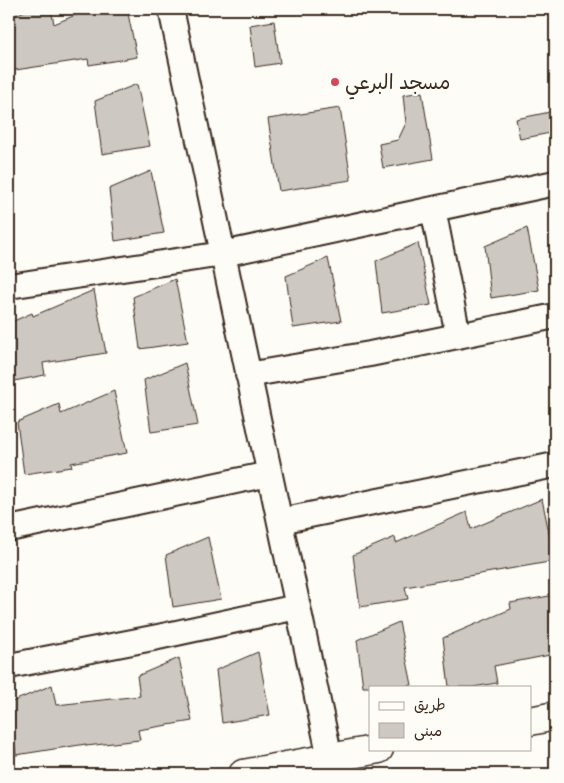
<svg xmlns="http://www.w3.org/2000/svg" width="564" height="783" viewBox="0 0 564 783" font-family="Mynerve,'Playpen Sans Arabic',sans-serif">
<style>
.building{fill:#cdc8c2;stroke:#3b2a1e}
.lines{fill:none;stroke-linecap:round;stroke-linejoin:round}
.street-casing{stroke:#3b2a1e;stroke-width:28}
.secondary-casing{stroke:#3b2a1e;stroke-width:31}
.street{stroke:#fdfcf7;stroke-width:24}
.secondary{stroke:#fdfcf7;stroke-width:28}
.poi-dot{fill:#d1495b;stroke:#fdfcf7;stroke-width:2}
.labels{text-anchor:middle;stroke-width:4.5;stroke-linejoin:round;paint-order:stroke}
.poi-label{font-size:20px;fill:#3b2a1e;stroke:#fdfcf7;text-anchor:start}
</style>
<rect width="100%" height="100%" fill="#fdfcf7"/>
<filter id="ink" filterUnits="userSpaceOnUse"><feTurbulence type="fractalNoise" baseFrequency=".02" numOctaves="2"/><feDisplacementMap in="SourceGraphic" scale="10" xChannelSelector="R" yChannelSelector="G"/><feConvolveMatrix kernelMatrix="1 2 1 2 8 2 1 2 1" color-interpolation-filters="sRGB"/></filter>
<g filter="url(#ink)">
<path class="building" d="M 29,9 L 51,9 L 54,24 L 90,9 L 127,9 L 137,57 L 89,65 L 88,59 L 9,71 L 9,18 Z
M 274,21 L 280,63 L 255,67 L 250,25 Z
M 137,84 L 150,146 L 102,154 L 95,101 Z
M 422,92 L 433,159 L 383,168 L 379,144 L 398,140 L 406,123 L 403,95 Z
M 340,108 L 351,180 L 279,191 L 268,119 Z
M 555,111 L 555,132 L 520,139 L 516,119 Z
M 151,171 L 164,233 L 115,241 L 109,189 Z
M 527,228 L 539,290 L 491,298 L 485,246 Z
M 418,243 L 431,305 L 382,313 L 376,261 Z
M 328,258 L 341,321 L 293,328 L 286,276 Z
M 175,279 L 188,342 L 140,349 L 133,297 Z
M 94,290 L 106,353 L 43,363 L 45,375 L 9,382 L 9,323 L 32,313 L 33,316 Z
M 185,363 L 198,425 L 151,432 L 144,380 Z
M 114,391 L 127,453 L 71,463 L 72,467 L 24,474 L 17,422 L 59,404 L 61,414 Z
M 542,499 L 555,561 L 405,587 L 408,599 L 360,607 L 353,555 L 395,537 L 396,543 L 467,512 L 471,529 Z
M 208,537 L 221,599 L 173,607 L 166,555 Z
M 555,595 L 555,654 L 494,666 L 497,683 L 473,687 L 449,687 L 443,638 L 511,609 L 510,603 Z
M 399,622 L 412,685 L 400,687 L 363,687 L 357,640 Z
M 258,652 L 270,715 L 222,723 L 216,670 Z
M 179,658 L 192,721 L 138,730 L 140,740 L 86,746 L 86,744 L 16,755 L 9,703 L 52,685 L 56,705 L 140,696 L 137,676 Z"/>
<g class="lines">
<defs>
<path id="street" d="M 171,9 L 330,758
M 433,209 L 458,335
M 9,286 L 223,254 L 555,183
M 248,375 L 370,354 L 555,316
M 280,521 L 555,465
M 9,529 L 269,474
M 9,666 L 158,637 L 297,607"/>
<path id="secondary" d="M 530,721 L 555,716
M 243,774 L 379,749"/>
</defs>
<use href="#street" class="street-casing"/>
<use href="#secondary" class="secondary-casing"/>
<use href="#street" class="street"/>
<use href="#secondary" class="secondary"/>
</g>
</g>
<circle class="poi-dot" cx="335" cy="82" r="5"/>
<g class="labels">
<g class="poi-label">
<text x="345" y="89">مسجد البرعي</text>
</g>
</g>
<rect width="564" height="783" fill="none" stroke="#fdfcf7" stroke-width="30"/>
<rect x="15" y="15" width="534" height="753" fill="none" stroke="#3b2a1e" stroke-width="2" filter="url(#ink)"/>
<rect x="369" y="686" width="162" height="65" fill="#fdfcf7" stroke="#afa8a0"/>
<rect x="379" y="702" width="25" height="8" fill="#fdfcf7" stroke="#afa8a0"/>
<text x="414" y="710" font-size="15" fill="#3b2a1e">طريق</text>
<rect x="379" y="723" width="25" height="15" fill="#cdc8c2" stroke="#afa8a0"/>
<text x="414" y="736" font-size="15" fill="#3b2a1e">مبنى</text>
</svg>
